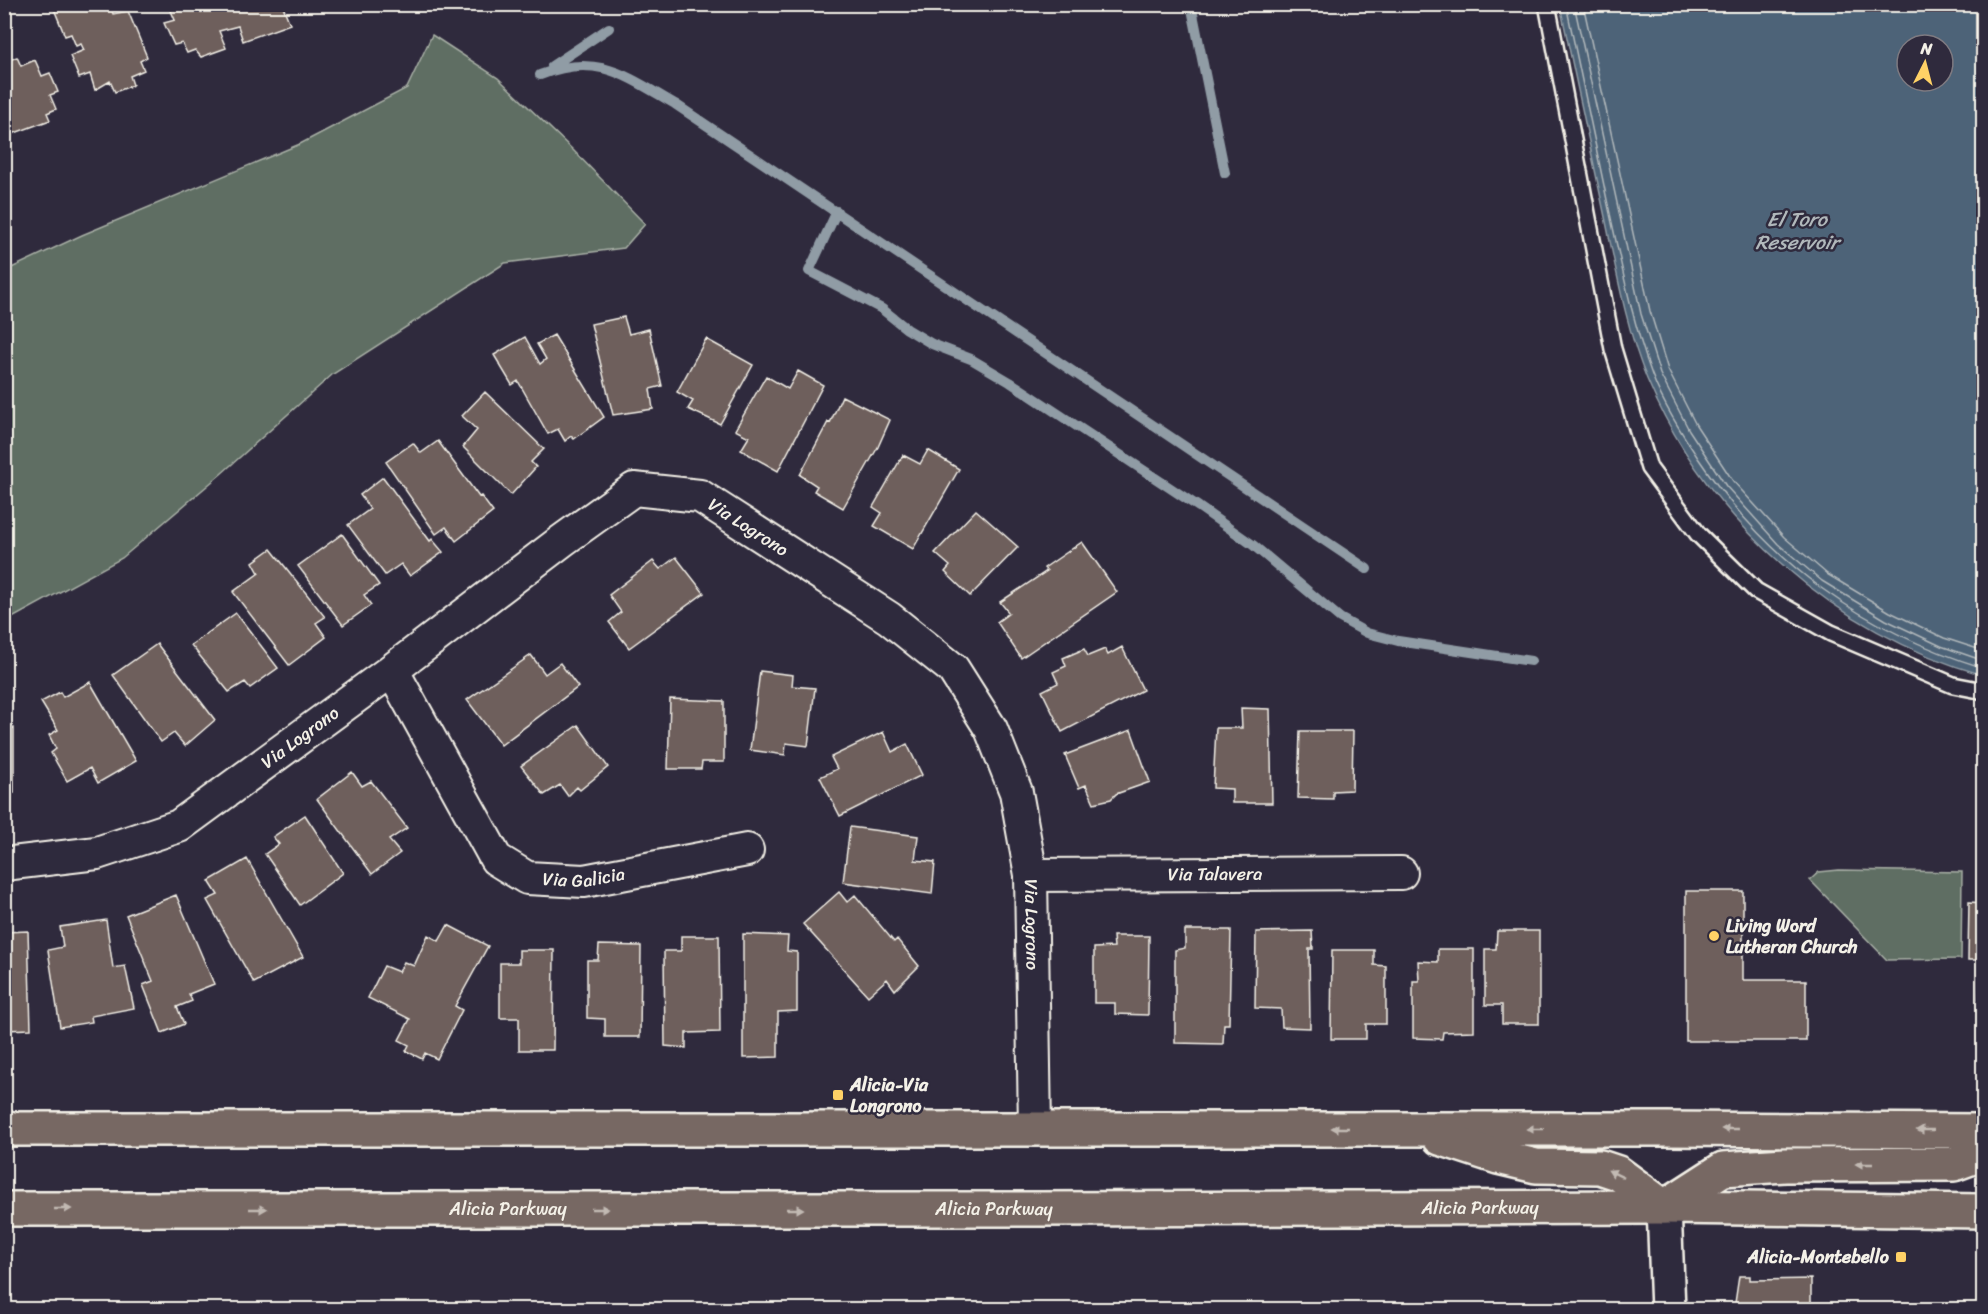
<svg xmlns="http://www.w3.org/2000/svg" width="1988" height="1314" viewBox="0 0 1988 1314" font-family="Sriracha,sans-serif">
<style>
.green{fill:#5e6e64;stroke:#a9b0a6;stroke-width:1.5}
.water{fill:#4d6378;stroke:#909ca5;stroke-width:1.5;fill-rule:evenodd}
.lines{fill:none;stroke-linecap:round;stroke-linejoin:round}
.shore{stroke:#b1b8bb;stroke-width:1.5}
.stream{stroke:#909ca5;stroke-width:10}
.building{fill:#6e5e5c;stroke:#f4f1e8;stroke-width:1.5}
.service-casing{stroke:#f4f1e8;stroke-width:20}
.minor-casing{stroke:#f4f1e8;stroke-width:36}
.tertiary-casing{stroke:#f4f1e8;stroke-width:38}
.primary-casing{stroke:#f4f1e8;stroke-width:38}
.service{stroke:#2f2a3d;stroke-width:15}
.minor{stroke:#2f2a3d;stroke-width:32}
.tertiary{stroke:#2f2a3d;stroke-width:33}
.primary{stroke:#776864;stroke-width:33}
.oneway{fill:#c2bab3}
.poi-dot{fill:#ffd166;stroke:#2f2a3d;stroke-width:2}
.labels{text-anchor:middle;stroke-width:5;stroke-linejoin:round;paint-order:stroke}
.street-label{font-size:18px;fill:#f4f1e8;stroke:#2f2a3d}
.poi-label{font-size:18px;font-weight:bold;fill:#f4f1e8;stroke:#2f2a3d;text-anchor:start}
.water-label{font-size:20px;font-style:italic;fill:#b1b8bb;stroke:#2f2a3d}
</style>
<rect width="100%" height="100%" fill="#2f2a3d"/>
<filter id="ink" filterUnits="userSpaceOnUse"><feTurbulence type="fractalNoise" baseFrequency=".0167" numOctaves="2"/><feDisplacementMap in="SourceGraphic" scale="12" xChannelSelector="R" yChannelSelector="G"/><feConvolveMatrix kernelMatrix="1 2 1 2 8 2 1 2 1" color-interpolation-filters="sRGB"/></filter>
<g filter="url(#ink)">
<path class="green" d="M 432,35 L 498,78 L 573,150 L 645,224 L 624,248 L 505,263 L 333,374 L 221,474 L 122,558 L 5,622 L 5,271 L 82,235 L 300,144 L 407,88 Z
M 1839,870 L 1962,872 L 1961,959 L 1887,960 L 1810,880 L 1819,872 Z"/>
<path class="water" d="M 1560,5 L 1983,5 L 1983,675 C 1836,633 1707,521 1647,379 C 1627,332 1616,269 1605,217 C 1590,146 1575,75 1560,5 ZM 1907,45 L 1943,45 L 1943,81 L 1907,81 Z"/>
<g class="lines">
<path class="shore" d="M 1566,4 C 1580,70 1594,135 1607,200 C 1620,258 1631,318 1652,375 C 1663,404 1681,432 1698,458 C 1769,564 1862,630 1984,668
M 1574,4 L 1641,314 L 1660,374 L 1689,430 L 1726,486 L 1778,544 L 1822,581 L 1886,620 L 1941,646 L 1984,661
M 1583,4 L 1650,311 L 1668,370 L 1696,425 L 1733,481 L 1784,537 L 1827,574 L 1890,612 L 1944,638 L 1984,651"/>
<path class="stream" d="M 1191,4 L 1225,173
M 552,66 L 609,28
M 540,75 C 597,52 626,76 675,104 L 1367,569
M 837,211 L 809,271 L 882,309 L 907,329 L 932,344 L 971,359 L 1010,382 L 1199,507 L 1253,545 L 1340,618 L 1367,633 L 1398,641 L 1531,661"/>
</g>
<path class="building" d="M 52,4 L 110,4 L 113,14 L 128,11 L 147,57 L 140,61 L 144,70 L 130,76 L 133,85 L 115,92 L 110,81 L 95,90 L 90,74 L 79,78 L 70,56 L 84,50 L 81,44 L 76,46 L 71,34 L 65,36 Z
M 282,4 L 290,24 L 243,41 L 238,26 L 219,31 L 226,48 L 201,57 L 195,50 L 187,53 L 182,43 L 174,45 L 164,23 L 175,20 L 168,4 Z
M 17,57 L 21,66 L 35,60 L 42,76 L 50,73 L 58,92 L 50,95 L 56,109 L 47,113 L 50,120 L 4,137 L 4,62 Z
M 624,317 L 629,334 L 649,329 L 662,386 L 650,389 L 653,409 L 613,415 L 591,324 Z
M 554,335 L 604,417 L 574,439 L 571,436 L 565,441 L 558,429 L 548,434 L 518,381 L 512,385 L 494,355 L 525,337 L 540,364 L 546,359 L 537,344 Z
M 706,339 L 753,365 L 720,424 L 688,409 L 693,401 L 677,392 Z
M 798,371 L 823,385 L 778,471 L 741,450 L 749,437 L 735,430 L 766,376 L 788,389 Z
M 485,392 L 544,449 L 531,462 L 536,467 L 511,495 L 463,447 L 477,430 L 462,416 Z
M 842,396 L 890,420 L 878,447 L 843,508 L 814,491 L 817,486 L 800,475 L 828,422 L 830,423 Z
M 438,441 L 479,497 L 481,496 L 493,512 L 456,541 L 446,527 L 436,534 L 386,462 L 413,443 L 421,453 Z
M 928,450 L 959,469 L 913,549 L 874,526 L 882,513 L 873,507 L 903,455 L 920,464 Z
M 383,477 L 430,541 L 432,539 L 443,552 L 410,576 L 401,564 L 385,575 L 348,525 L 370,509 L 360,495 Z
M 976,510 L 1018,547 L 970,596 L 945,572 L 950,566 L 935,553 Z
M 342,534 L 379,585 L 364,595 L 371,605 L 343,625 L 298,566 Z
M 1082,542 L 1117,592 L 1021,658 L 997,622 L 1009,613 L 1000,602 L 1047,571 L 1044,568 Z
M 271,549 L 325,617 L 316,623 L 326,637 L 289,665 L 233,592 L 259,573 L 253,562 Z
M 676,557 L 704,593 L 629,648 L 609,622 L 621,612 L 609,595 L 653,561 L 660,569 Z
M 236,613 L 278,668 L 250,688 L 245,682 L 229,692 L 191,645 Z
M 157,644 L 215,720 L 185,746 L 174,733 L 161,742 L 113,675 Z
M 1122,647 L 1143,690 L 1062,732 L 1042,691 L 1058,683 L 1053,672 L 1066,666 L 1063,658 L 1084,649 L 1088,656 L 1105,649 L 1108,655 Z
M 531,655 L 545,674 L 560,663 L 578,687 L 501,745 L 467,700 Z
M 760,671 L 793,675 L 792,686 L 815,688 L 808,746 L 786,743 L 785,755 L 750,750 Z
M 90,682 L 136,761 L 98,783 L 90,768 L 67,781 L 51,753 L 56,749 L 49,735 L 58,730 L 41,702 L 60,692 L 63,697 Z
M 670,699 L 724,701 L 724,762 L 702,762 L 701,769 L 668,769 Z
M 1241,708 L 1270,709 L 1272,803 L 1232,803 L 1232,789 L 1213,788 L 1216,728 L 1242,728 Z
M 578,725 L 608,767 L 580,790 L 577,787 L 568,796 L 560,785 L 544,795 L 521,766 Z
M 4,728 L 14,728 L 14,793 L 4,793 Z
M 1131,730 L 1150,782 L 1116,794 L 1111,799 L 1094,803 L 1086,785 L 1079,788 L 1065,755 Z
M 1300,731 L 1353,731 L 1352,790 L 1333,791 L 1333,799 L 1298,798 Z
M 883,732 L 892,752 L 907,744 L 922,775 L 840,816 L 820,777 L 837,769 L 831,757 Z
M 352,772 L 362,786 L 371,781 L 407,828 L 389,840 L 400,853 L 372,874 L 317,799 Z
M 305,815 L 343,873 L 300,905 L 265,854 L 279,844 L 273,837 Z
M 850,827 L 918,836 L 915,860 L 935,862 L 932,894 L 843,882 Z
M 247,859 L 303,957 L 254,983 L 207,900 L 218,895 L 209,881 Z
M 1686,891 L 1743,891 L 1743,980 L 1806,980 L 1806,1041 L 1686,1041 Z
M 839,892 L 847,902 L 855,895 L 894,942 L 897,939 L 919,966 L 895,990 L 887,979 L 868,996 L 803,924 Z
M 176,895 L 214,984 L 189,994 L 192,1001 L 177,1007 L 184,1024 L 162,1033 L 143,985 L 153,981 L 126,915 Z
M 1969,902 L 1984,903 L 1984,960 L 1968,960 Z
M 106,920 L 113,968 L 125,966 L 134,1008 L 91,1016 L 92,1022 L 60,1027 L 48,950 L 63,947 L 60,927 Z
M 448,925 L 488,946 L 455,1006 L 462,1010 L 437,1059 L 425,1053 L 422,1059 L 406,1051 L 409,1045 L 399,1040 L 410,1019 L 368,998 L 384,966 L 399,972 L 404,962 L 414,966 L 428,935 L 439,941 Z
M 1185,930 L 1231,930 L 1229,1024 L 1224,1024 L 1223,1044 L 1175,1043 L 1175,950 L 1185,948 Z
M 28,931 L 31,1029 L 4,1030 L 4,932 Z
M 1312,931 L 1313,949 L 1309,949 L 1310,1028 L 1282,1027 L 1281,1009 L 1255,1008 L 1256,932 Z
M 1497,931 L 1539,931 L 1539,1024 L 1502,1024 L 1502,1005 L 1485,1005 L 1485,949 L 1496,949 Z
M 743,934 L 788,936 L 787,951 L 797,952 L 797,1011 L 778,1012 L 778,1057 L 743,1058 Z
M 681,936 L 719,936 L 720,1032 L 686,1033 L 686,1048 L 665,1046 L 664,951 L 681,951 Z
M 1113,936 L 1149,936 L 1148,1015 L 1115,1014 L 1115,1003 L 1094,1003 L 1094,948 L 1114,947 Z
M 599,945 L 641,946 L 640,1037 L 605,1037 L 605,1019 L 587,1018 L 587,960 L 598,960 Z
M 1438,949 L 1474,949 L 1474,1031 L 1443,1032 L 1442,1039 L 1413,1038 L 1413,981 L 1419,981 L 1418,961 L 1438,962 Z
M 519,950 L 554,950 L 553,1050 L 519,1050 L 519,1018 L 500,1018 L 500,963 L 519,963 Z
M 1332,950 L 1374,950 L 1374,965 L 1386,966 L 1386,1024 L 1366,1024 L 1366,1039 L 1331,1039 Z
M 1979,971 L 1984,971 L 1984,1041 L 1978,1041 Z
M 1739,1276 L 1750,1276 L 1750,1280 L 1811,1279 L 1811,1310 L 1734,1310 Z"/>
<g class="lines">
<defs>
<path id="service" d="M 1547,4 L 1613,349 L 1649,468 L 1698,534 L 1756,591 L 1831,633 L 1953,685 L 1984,691"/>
<g id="minor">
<path id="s1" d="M 392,670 L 496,859 L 527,878 L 584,881 L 747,850"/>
<path id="s2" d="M 4,864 L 97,853 L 179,826 L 392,670 L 563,540 L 634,489 L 700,496 L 889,618 L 953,669 L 991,729 L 1016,792 L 1031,875 L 1035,1129"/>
<path id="s3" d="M 1031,875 L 1401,873"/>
</g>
<path id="tertiary" d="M 1664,1207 L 1668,1310"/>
<g id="primary">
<path d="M 4,1129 L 1662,1129 L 1984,1131"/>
<path d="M 1440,1138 L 1498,1157 L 1536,1166 L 1600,1167 L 1618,1173 L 1664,1207 L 1723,1169 L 1785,1165 L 1954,1164 L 1984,1153"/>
<path id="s4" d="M 4,1209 L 1035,1209 L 1664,1207 L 1984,1211"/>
</g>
</defs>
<use href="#service" class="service-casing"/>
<use href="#minor" class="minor-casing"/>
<use href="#tertiary" class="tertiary-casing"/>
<use href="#primary" class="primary-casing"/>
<use href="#service" class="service"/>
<use href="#minor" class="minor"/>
<use href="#tertiary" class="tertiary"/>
<use href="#primary" class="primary"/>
</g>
<defs><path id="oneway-solid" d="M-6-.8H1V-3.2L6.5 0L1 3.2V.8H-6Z" transform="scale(1.5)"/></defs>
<g class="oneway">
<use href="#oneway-solid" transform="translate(1340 1128) rotate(180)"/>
<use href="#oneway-solid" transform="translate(1535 1129) rotate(-180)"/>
<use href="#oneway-solid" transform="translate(1730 1129) rotate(-180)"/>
<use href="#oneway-solid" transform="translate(1925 1130) rotate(-180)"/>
<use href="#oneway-solid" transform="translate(1864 1164) rotate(180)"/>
<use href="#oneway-solid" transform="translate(1616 1174) rotate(-154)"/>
<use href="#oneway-solid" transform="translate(63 1209)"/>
<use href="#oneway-solid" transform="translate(258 1209)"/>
<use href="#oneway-solid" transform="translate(600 1209)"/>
<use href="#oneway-solid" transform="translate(795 1209)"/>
</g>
</g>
<g class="poi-dot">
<circle cx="1714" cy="936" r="6"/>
<rect x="832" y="1089" width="12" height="12" rx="3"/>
<rect x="1895" y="1251" width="12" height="12" rx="3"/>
</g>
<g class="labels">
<g class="street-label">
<text dy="6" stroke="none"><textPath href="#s2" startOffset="870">Via Logrono</textPath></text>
<text dy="6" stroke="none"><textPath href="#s2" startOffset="330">Via Logrono</textPath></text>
<text dy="6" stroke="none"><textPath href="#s3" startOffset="184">Via Talavera</textPath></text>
<text dy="6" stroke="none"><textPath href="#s1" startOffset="309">Via Galicia</textPath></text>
<text dy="6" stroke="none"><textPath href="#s2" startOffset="1392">Via Logrono</textPath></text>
<text dy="6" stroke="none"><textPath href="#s4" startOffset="1476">Alicia Parkway</textPath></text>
<text dy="6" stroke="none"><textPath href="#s4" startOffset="504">Alicia Parkway</textPath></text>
<text dy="6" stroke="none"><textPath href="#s4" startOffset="990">Alicia Parkway</textPath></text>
</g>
<g class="poi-label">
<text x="1726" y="932">Living Word<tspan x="1726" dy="21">Lutheran Church</tspan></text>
<text x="850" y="1091">Alicia-Via<tspan x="850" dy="21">Longrono</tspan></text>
<text x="1889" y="1263" text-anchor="end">Alicia-Montebello</text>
</g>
<g class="water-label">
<text x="1797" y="226">El Toro<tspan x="1797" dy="23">Reservoir</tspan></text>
</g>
</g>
<rect width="1988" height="1314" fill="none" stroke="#2f2a3d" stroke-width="24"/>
<rect x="12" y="12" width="1964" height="1290" fill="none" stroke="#f4f1e8" stroke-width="2" filter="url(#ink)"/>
<g transform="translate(1925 63) rotate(6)"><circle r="28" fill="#2f2a3d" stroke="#7e7a81" stroke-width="1.5"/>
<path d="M0-4.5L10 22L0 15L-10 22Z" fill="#ffd166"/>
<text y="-9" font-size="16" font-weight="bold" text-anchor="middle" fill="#f4f1e8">N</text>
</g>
</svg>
